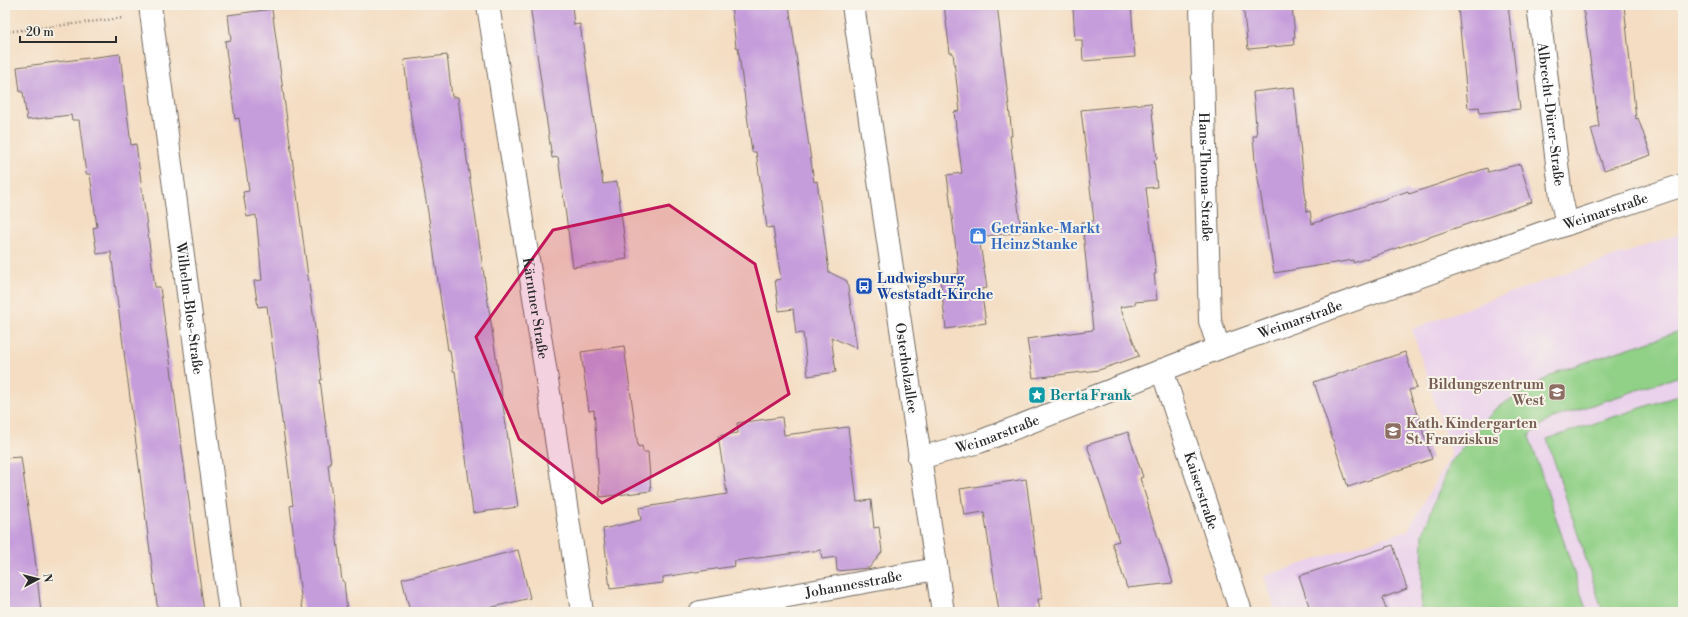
<svg xmlns="http://www.w3.org/2000/svg" width="1688" height="617" viewBox="0 0 1688 617" font-family="'Libre Bodoni',serif">
<style>
.built{fill:#ead1ec}
.green{fill:#91d087;stroke:#5e7e59}
.building{fill:#c69ddb}
.lines{fill:none;stroke-linecap:round;stroke-linejoin:round}
.street-casing{stroke:#716960;stroke-width:24}
.path{stroke:#716960;stroke-width:2.5;stroke-dasharray:1 3;stroke-linecap:butt}
.street{stroke:#fff;stroke-width:22}
.marked{fill:#c2185b;fill-opacity:0.2;stroke:#c2185b;stroke-width:3;stroke-linejoin:round}
.labels{text-anchor:middle;stroke-width:4;stroke-linejoin:round;paint-order:stroke}
.street-label{font-size:14px;fill:#2b2b2b;stroke:#f7f3e8}
.shop-label{font-size:14px;font-weight:bold;fill:#366cbe;stroke:#f7f3e8;text-anchor:start}
.transit-label{font-size:14px;font-weight:bold;fill:#164399;stroke:#f7f3e8;text-anchor:start}
.education-label{font-size:14px;font-weight:bold;fill:#785e54;stroke:#f7f3e8;text-anchor:end}
.culture-label{font-size:14px;font-weight:bold;fill:#0d838f;stroke:#f7f3e8;text-anchor:start}
</style>
<rect width="100%" height="100%" fill="#f7f3e8"/>
<filter id="ink" filterUnits="userSpaceOnUse"><feTurbulence type="fractalNoise" baseFrequency=".025" numOctaves="2"/><feDisplacementMap in="SourceGraphic" scale="8" xChannelSelector="R" yChannelSelector="G"/><feConvolveMatrix kernelMatrix="1 2 1 2 8 2 1 2 1" color-interpolation-filters="sRGB"/></filter>
<filter id="wash" filterUnits="userSpaceOnUse"><feTurbulence type="fractalNoise" baseFrequency=".012" numOctaves="4" result="noise"/><feDisplacementMap in="SourceGraphic" scale="16" xChannelSelector="R" yChannelSelector="G"/><feGaussianBlur stdDeviation="0.9" result="paint"/><feColorMatrix in="noise" values="0 0 0 0 0 0 0 0 0 0 0 0 0 0 0 0 0 1.4 0 .05"/><feComposite in="paint" operator="in"/></filter>
<g filter="url(#wash)">
<rect width="100%" height="100%" fill="#f4ddc2"/>
<path class="built" d="M 1683,233 L 1683,612 L 1276,612 L 1264,576 L 1408,530 L 1451,455 L 1412,329 L 1486,301 Z"/>
<path class="green" d="M 1683,330 L 1683,375 L 1553,418 L 1538,427 L 1529,436 L 1587,612 L 1423,612 L 1421,607 L 1423,533 L 1449,464 L 1496,408 L 1559,371 Z
M 1683,394 L 1683,612 L 1603,612 L 1547,439 Z"/>
<g id="blocks">
<path class="building" d="M 530,5 L 572,5 L 574,25 L 580,24 L 603,184 L 617,182 L 627,259 L 573,267 L 558,157 L 552,158 Z
M 731,5 L 789,5 L 814,182 L 817,181 L 829,272 L 847,281 L 857,349 L 831,337 L 836,372 L 808,376 L 803,333 L 796,334 L 793,309 L 779,311 L 775,280 L 781,279 L 773,227 L 767,228 L 756,152 L 752,152 L 738,47 L 736,47 Z
M 944,5 L 997,5 L 1009,106 L 1012,136 L 1010,136 L 1021,232 L 979,237 L 987,288 L 981,289 L 986,323 L 946,329 L 940,276 L 959,274 L 947,175 L 962,173 L 954,112 L 960,111 L 953,53 L 950,53 Z
M 1079,5 L 1131,5 L 1135,57 L 1083,61 L 1082,40 L 1075,40 L 1073,8 L 1080,8 Z
M 1243,5 L 1292,5 L 1295,37 L 1293,37 L 1294,45 L 1248,49 Z
M 1468,5 L 1508,5 L 1520,109 L 1480,113 L 1479,107 L 1468,108 L 1458,8 L 1469,7 Z
M 1583,5 L 1624,5 L 1636,119 L 1638,118 L 1651,155 L 1604,170 L 1591,129 L 1599,127 Z
M 272,9 L 322,380 L 320,380 L 331,464 L 328,465 L 342,581 L 344,581 L 347,612 L 303,612 L 290,506 L 293,505 L 267,306 L 258,307 L 254,281 L 262,280 L 256,215 L 247,217 L 243,192 L 249,191 L 239,118 L 235,119 L 225,41 L 231,40 L 228,15 Z
M 120,54 L 131,145 L 136,144 L 155,287 L 160,287 L 204,612 L 158,612 L 111,252 L 97,254 L 93,228 L 97,227 L 90,174 L 86,174 L 79,120 L 72,120 L 71,115 L 27,120 L 23,92 L 20,92 L 17,67 Z
M 447,55 L 452,97 L 458,97 L 463,139 L 464,139 L 518,507 L 473,513 L 455,371 L 453,371 L 450,350 L 448,350 L 428,212 L 411,118 L 404,60 Z
M 1294,87 L 1307,212 L 1310,211 L 1312,224 L 1408,191 L 1409,194 L 1487,168 L 1488,172 L 1520,164 L 1532,202 L 1353,263 L 1353,260 L 1274,273 L 1255,161 L 1253,136 L 1257,136 L 1253,92 Z
M 1151,103 L 1157,159 L 1154,160 L 1157,187 L 1146,188 L 1156,274 L 1154,274 L 1157,300 L 1135,302 L 1135,305 L 1120,307 L 1139,356 L 1099,370 L 1033,378 L 1027,339 L 1093,330 L 1082,222 L 1094,221 L 1081,110 Z
M 624,346 L 638,447 L 642,446 L 643,452 L 648,452 L 651,491 L 600,497 L 594,410 L 589,411 L 581,352 Z
M 1405,352 L 1417,388 L 1409,390 L 1432,459 L 1348,487 L 1314,382 Z
M 782,417 L 784,435 L 848,427 L 857,502 L 871,500 L 874,528 L 879,527 L 882,552 L 869,568 L 837,571 L 836,557 L 822,559 L 821,550 L 734,561 L 735,566 L 663,577 L 663,583 L 610,589 L 603,529 L 641,520 L 639,508 L 727,494 L 718,436 L 738,433 L 737,423 Z
M 1128,432 L 1143,477 L 1140,478 L 1149,507 L 1148,507 L 1173,583 L 1127,588 L 1112,543 L 1119,541 L 1087,445 Z
M 21,457 L 35,558 L 41,612 L 5,612 L 5,458 Z
M 1026,479 L 1042,599 L 1038,599 L 1040,612 L 999,612 L 984,512 L 964,515 L 960,489 Z
M 1393,545 L 1407,589 L 1382,598 L 1387,612 L 1311,612 L 1299,576 Z
M 518,550 L 530,598 L 473,612 L 410,612 L 402,579 Z"/>
</g>
</g>
<g filter="url(#ink)">
<use href="#blocks" fill-opacity="0" stroke="#716960" stroke-width="1"/>
<g class="lines">
<defs>
<g id="street">
<path id="s1" d="M 150,5 L 230,612"/>
<path id="s2" d="M 488,5 L 550,399 L 582,612"/>
<path id="s3" d="M 853,5 L 943,612"/>
<path id="s4" d="M 1201,5 L 1210,321 L 1219,348"/>
<path id="s5" d="M 1538,5 L 1561,197 L 1567,224"/>
<path id="s6" d="M 1162,370 L 1241,612"/>
<path id="s7" d="M 919,458 L 979,442 L 1219,348 L 1567,224 L 1683,185"/>
<path id="s8" d="M 700,612 L 936,569"/>
</g>
</defs>
<use href="#street" class="street-casing"/>
<path class="path" d="M 5,32 L 123,18"/>
<use href="#street" class="street"/>
</g>
</g>
<path class="marked" d="M 669,205 L 755,264 L 789,394 L 709,446 L 602,503 L 519,439 L 476,337 L 553,230 Z"/>
<defs>
<symbol id="shop-square" viewBox="-11 -11 22 22"><rect x="-9" y="-9" width="18" height="18" rx="4" fill="#3f7fe0" stroke="#f7f3e8"/><path d="M-5-2.5h2.3a2.7 3.5 0 0 1 5.4 0H5L5.5 6h-11ZM-1.5-2.5h3a1.5 2.3 0 0 0-3 0Z" fill="#fff"/></symbol>
<symbol id="bus-square" viewBox="-11 -11 22 22"><rect x="-9" y="-9" width="18" height="18" rx="4" fill="#1a4fb4" stroke="#f7f3e8"/><path d="M-5-6H5V4H4V6H2V4H-2V6H-4V4H-5ZM-3.5-4V0h7V-4ZM-3.5 1.2v1.5H-2V1.2ZM2 1.2v1.5H3.5V1.2Z" fill="#fff"/></symbol>
<symbol id="school-square" viewBox="-11 -11 22 22"><rect x="-9" y="-9" width="18" height="18" rx="4" fill="#8d6e63" stroke="#f7f3e8"/><path d="M0-5L7-2L0 1L-7-2ZM-4 1L0 2.5L4 1V4Q0 6-4 4Z" fill="#fff"/></symbol>
<symbol id="sight-square" viewBox="-11 -11 22 22"><rect x="-9" y="-9" width="18" height="18" rx="4" fill="#0f9aa8" stroke="#f7f3e8"/><path d="M0-6L1.8-2.2L6-1.7L2.9 1.2L3.7 5.4L0 3.3L-3.7 5.4L-2.9 1.2L-6-1.7L-1.8-2.2Z" fill="#fff"/></symbol>
</defs>
<g fill-rule="evenodd">
<use href="#shop-square" x="968" y="226" width="20" height="20"/>
<use href="#bus-square" x="854" y="276" width="20" height="20"/>
<use href="#school-square" x="1547" y="382" width="20" height="20"/>
<use href="#sight-square" x="1027" y="385" width="20" height="20"/>
<use href="#school-square" x="1383" y="421" width="20" height="20"/>
</g>
<g class="labels">
<g class="street-label">
<text dy="5" stroke="none"><textPath href="#s5" startOffset="110">Albrecht-Dürer-Straße</textPath></text>
<text dy="5" stroke="none"><textPath href="#s4" startOffset="172">Hans-Thoma-Straße</textPath></text>
<text dy="5" stroke="none"><textPath href="#s7" startOffset="730">Weimarstraße</textPath></text>
<text dy="5" stroke="none"><textPath href="#s2" startOffset="307">Kärntner Straße</textPath></text>
<text dy="5" stroke="none"><textPath href="#s1" startOffset="306">Wilhelm-Blos-Straße</textPath></text>
<text dy="5" stroke="none"><textPath href="#s7" startOffset="406">Weimarstraße</textPath></text>
<text dy="5" stroke="none"><textPath href="#s3" startOffset="367">Osterholzallee</textPath></text>
<text dy="5" stroke="none"><textPath href="#s7" startOffset="82">Weimarstraße</textPath></text>
<text dy="5" stroke="none"><textPath href="#s6" startOffset="127">Kaiserstraße</textPath></text>
<text dy="5" stroke="none"><textPath href="#s8" startOffset="156">Johannesstraße</textPath></text>
</g>
<g class="shop-label">
<text x="991" y="233">Getränke-Markt<tspan x="991" dy="16">Heinz Stanke</tspan></text>
</g>
<g class="transit-label">
<text x="877" y="283">Ludwigsburg<tspan x="877" dy="16">Weststadt-Kirche</tspan></text>
</g>
<g class="education-label">
<text x="1544" y="389">Bildungszentrum<tspan x="1544" dy="16">West</tspan></text>
<text x="1406" y="428" text-anchor="start">Kath. Kindergarten<tspan x="1406" dy="16">St. Franziskus</tspan></text>
</g>
<g class="culture-label">
<text x="1050" y="400">Berta Frank</text>
</g>
</g>
<rect width="1688" height="617" fill="none" stroke="#f7f3e8" stroke-width="20"/>
<g transform="translate(38 579) rotate(83)" stroke="#f7f3e8" stroke-width="3" paint-order="stroke">
<path d="M0-3L7 15L0 10L-7 15Z" fill="#2b2b2b"/>
<text y="-6" font-size="11" font-weight="bold" text-anchor="middle" fill="#2b2b2b">N</text>
</g>
<path d="M20 36v6h96v-6" fill="none" stroke="#2b2b2b" stroke-width="2"/>
<text x="26" y="36" font-size="12" fill="#2b2b2b" stroke="#f7f3e8" stroke-width="3" paint-order="stroke">20 m</text>
</svg>
